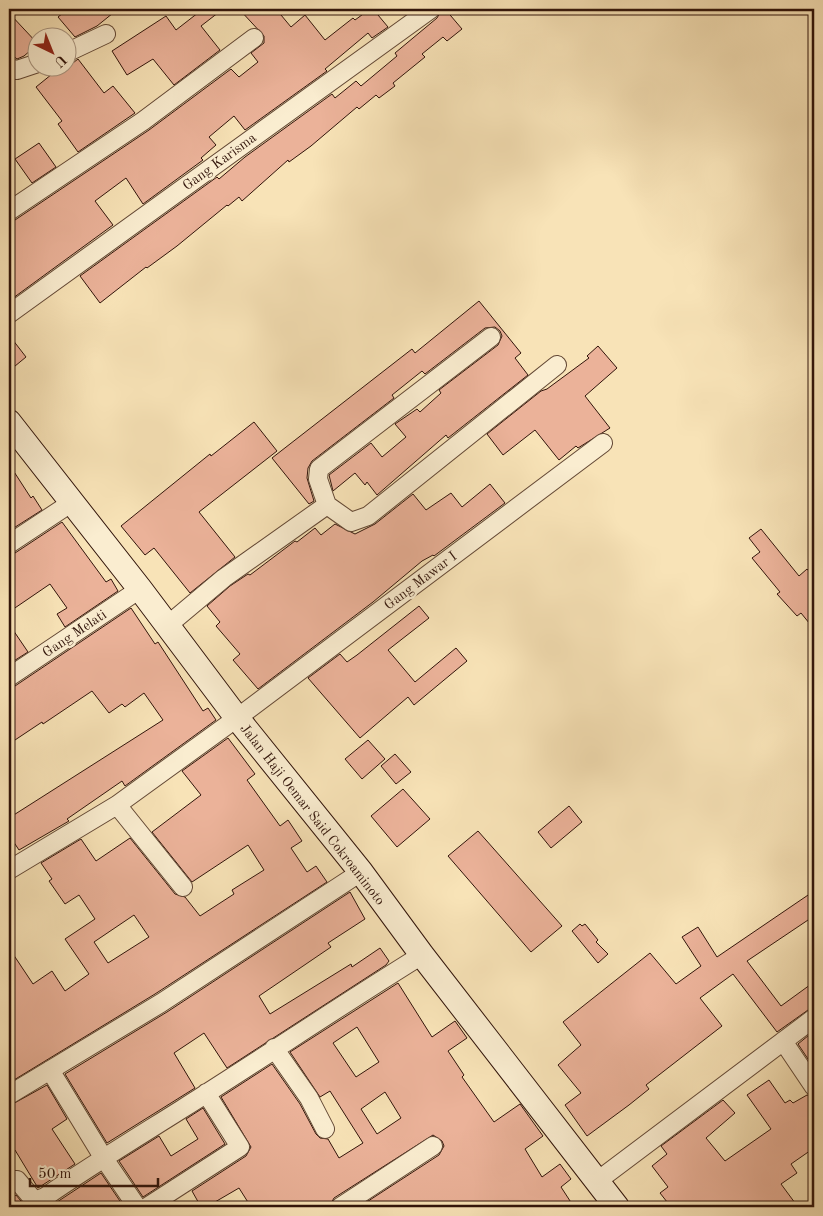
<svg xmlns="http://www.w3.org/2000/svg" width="823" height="1216" viewBox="0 0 823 1216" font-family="'Old Standard TT',serif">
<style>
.building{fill:#ebb299;stroke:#31140a;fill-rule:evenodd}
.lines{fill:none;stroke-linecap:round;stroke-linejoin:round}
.street-casing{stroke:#634835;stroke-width:20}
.secondary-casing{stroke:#31140a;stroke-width:26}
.street{stroke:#faedd0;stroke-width:18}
.secondary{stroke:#faedd0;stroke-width:24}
.labels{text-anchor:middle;stroke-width:5;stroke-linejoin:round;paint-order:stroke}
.street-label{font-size:14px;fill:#31140a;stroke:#faedd0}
</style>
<rect width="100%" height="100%" fill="#f8e3b7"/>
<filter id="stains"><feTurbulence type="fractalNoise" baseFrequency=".004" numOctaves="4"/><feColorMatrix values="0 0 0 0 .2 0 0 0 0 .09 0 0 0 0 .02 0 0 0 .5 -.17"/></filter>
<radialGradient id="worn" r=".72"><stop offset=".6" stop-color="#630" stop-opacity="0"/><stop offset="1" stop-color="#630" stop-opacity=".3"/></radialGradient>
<path class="building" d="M 68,9 L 78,9 L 81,12 L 118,9 L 97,26 L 75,37 L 58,17 Z
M 203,9 L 223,9 L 201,26 L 220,50 L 174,85 L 153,59 L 127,75 L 112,51 L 166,16 L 176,30 Z
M 239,9 L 276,9 L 291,27 L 305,15 L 325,40 L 353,18 L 355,20 L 370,9 L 373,9 L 388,27 L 372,38 L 368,33 L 325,69 L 327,71 L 245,130 L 234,116 L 209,137 L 216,145 L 201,158 L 203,160 L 143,204 L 126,178 L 95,201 L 113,225 L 9,301 L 9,222 L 15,220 L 149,130 L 231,69 L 239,77 L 258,62 L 251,53 L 264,43 L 264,36 Z
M 442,9 L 445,9 L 462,29 L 447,41 L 443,37 L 422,54 L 425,57 L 393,83 L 395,86 L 379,98 L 376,95 L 359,109 L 357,107 L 311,146 L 289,162 L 288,160 L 242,201 L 239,197 L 228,206 L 227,205 L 177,246 L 147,268 L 146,267 L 100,303 L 80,276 L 217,177 L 219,179 L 245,157 L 332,94 L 335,98 L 356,81 L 361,86 L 397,56 L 395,53 L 437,18 Z
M 9,13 L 38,44 L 24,56 L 17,59 L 9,53 Z
M 78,59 L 104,93 L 113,86 L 135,113 L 78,152 L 58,124 L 62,121 L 36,87 L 57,70 L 60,73 Z
M 39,143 L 56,167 L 32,183 L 15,159 Z
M 479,301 L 521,353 L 515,358 L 528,375 L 448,438 L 446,435 L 377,495 L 367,482 L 365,485 L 355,473 L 333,491 L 329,475 L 371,443 L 382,457 L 406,437 L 395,424 L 417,409 L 420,412 L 441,393 L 439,390 L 498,345 L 502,336 L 500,331 L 495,327 L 485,328 L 425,374 L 422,371 L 392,395 L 394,398 L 312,461 L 308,468 L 307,478 L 314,501 L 309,504 L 272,458 L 412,349 L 415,353 Z
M 9,335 L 26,357 L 9,371 Z
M 598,346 L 617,368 L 585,396 L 610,428 L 578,448 L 576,446 L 559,460 L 535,430 L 503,455 L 487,434 L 541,391 L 547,389 L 589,358 L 587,356 Z
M 254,422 L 277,451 L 199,512 L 235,557 L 190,593 L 154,548 L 145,555 L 121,526 L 210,454 L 211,456 Z
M 9,464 L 31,498 L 33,496 L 42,510 L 9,531 Z
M 490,484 L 505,503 L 434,556 L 433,555 L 422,561 L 373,602 L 258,689 L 233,660 L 240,654 L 216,626 L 220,622 L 207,606 L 230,586 L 248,574 L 250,575 L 295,541 L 297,542 L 315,528 L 321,535 L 335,524 L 355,534 L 375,524 L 413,494 L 426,510 L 451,493 L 462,507 Z
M 62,522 L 106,582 L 111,579 L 118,591 L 65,627 L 57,614 L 67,608 L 50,584 L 9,612 L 9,554 L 15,553 Z
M 761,529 L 799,576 L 807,569 L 814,577 L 814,629 L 801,613 L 797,616 L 777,594 L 780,592 L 752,558 L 760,552 L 749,538 Z
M 419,606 L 429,618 L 388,650 L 415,682 L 456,648 L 467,661 L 414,705 L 408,697 L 360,738 L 308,678 L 340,654 L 347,662 L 357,655 Z
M 131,608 L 155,644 L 158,642 L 203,711 L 208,708 L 216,720 L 125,786 L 122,781 L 67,819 L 69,821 L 19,850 L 9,835 L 9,818 L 163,720 L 144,693 L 125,707 L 122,704 L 109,713 L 92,691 L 43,724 L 42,722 L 9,744 L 9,687 L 15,686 Z
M 9,624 L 28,652 L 9,664 Z
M 228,738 L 255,774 L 247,780 L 280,826 L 288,820 L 302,841 L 291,848 L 307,872 L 316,866 L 327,882 L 155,994 L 9,1083 L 9,948 L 33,984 L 52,971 L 65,991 L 89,974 L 65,939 L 95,919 L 79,895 L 65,904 L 49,881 L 52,879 L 41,863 L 81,839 L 96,861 L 130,838 L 175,894 L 185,897 L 200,916 L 234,894 L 232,890 L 264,870 L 248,845 L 192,882 L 152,832 L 201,795 L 182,771 ZM 134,915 L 149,937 L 108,963 L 94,942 Z
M 368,740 L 385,759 L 362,779 L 345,759 Z
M 395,754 L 411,772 L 396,784 L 381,766 Z
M 403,789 L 430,819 L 397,847 L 371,816 Z
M 569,806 L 582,822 L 551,848 L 538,832 Z
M 478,831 L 562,926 L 531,952 L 448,856 Z
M 814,891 L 814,916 L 747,961 L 781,1006 L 814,982 L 814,1008 L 808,1010 L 777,1032 L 733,974 L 700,998 L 722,1026 L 646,1085 L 649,1089 L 629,1105 L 587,1136 L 565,1105 L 581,1093 L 558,1065 L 581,1045 L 563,1022 L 650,953 L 676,984 L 701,966 L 682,937 L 698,927 L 717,957 Z
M 350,892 L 365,919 L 328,943 L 331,947 L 259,996 L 270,1014 L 351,964 L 352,967 L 380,948 L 389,961 L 386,965 L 227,1068 L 204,1033 L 174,1053 L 195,1088 L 107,1143 L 65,1074 L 167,1012 Z
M 580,924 L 582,926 L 585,924 L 598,940 L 596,942 L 608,954 L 598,963 L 572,931 Z
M 398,983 L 432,1037 L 455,1021 L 467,1038 L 448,1051 L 464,1075 L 462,1077 L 494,1122 L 520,1104 L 543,1136 L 525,1149 L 542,1177 L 560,1164 L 571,1179 L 561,1187 L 574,1207 L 359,1207 L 439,1155 L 444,1146 L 442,1141 L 433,1135 L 334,1198 L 329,1207 L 251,1207 L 239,1188 L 215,1202 L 218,1207 L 201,1207 L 192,1191 L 246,1156 L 251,1147 L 221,1097 L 272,1064 L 300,1104 L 316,1134 L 320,1138 L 328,1139 L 339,1158 L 363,1143 L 330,1091 L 320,1097 L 290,1052 ZM 357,1027 L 379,1062 L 356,1077 L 333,1043 ZM 385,1092 L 401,1118 L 377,1134 L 361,1109 Z
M 814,1031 L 814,1068 L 798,1044 Z
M 769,1080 L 785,1103 L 790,1100 L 793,1103 L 807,1095 L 814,1098 L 814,1148 L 791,1164 L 797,1173 L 781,1184 L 798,1207 L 671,1207 L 660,1193 L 668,1187 L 652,1166 L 667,1154 L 661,1146 L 723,1100 L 735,1113 L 706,1138 L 725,1161 L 771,1129 L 747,1095 Z
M 47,1085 L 67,1119 L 52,1129 L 75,1164 L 38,1188 L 15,1150 L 9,1154 L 9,1106 Z
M 203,1108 L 225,1144 L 143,1197 L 119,1161 L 159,1136 L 171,1156 L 198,1139 L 186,1119 Z
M 101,1173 L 124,1207 L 48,1207 L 51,1206 Z
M 16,1195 L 25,1206 L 27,1207 L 9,1207 L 9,1200 Z"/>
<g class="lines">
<defs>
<path id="street" d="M 68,52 L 106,34
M 9,68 L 17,70 L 38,63
M 9,211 L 143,121 L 254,38
M 9,314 L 431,9
M 491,337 L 319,469 L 318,479 L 327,505 L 351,522 L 368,516 L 557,365
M 9,544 L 71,503
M 168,625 L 224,578 L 327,505
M 9,677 L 140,589
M 117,805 L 183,887
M 9,870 L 117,805 L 237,718 L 603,443
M 783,1041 L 814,1087
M 274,1048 L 309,1098 L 325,1129
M 50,1070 L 103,1157 L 137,1207
M 9,1095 L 161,1003 L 361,872
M 596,1182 L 814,1018
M 9,1183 L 14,1180 L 17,1180 L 33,1199 L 37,1200 L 45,1197 C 90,1166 136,1138 182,1109 C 263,1058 341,1005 422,955
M 147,1207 L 240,1147 L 206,1093
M 340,1207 L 433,1146"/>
<path id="secondary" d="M 9,422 L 140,589 L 237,718 L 361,872 L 422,955 L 617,1207"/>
</defs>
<use href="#street" class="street-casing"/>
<use href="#secondary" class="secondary-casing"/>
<use href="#street" class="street"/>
<use href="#secondary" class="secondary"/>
</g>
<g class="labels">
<g class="street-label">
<text transform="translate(219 161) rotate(-36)" y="5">Gang Karisma</text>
<text transform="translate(420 580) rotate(-37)" y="5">Gang Mawar I</text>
<text transform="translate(74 633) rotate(-34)" y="5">Gang Melati</text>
<text transform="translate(313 814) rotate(52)" y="5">Jalan Haji Oemar Said Cokroaminoto</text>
</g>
</g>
<rect width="823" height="1216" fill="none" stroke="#f8e3b7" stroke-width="30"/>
<rect x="10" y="10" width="803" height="1196" fill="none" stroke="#31140a" stroke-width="2.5"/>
<rect x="15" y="15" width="793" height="1186" fill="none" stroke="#31140a"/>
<g transform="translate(52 52) rotate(137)"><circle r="24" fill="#faedd0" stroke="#aa9681"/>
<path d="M0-4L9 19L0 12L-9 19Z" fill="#8f2418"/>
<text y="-8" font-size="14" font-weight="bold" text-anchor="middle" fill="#31140a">U</text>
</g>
<path d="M30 1178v8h128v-8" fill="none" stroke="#31140a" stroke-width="2.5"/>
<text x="38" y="1178" font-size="15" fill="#31140a" stroke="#faedd0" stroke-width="4" paint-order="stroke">50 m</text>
<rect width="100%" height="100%" filter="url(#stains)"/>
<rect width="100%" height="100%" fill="url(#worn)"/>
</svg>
